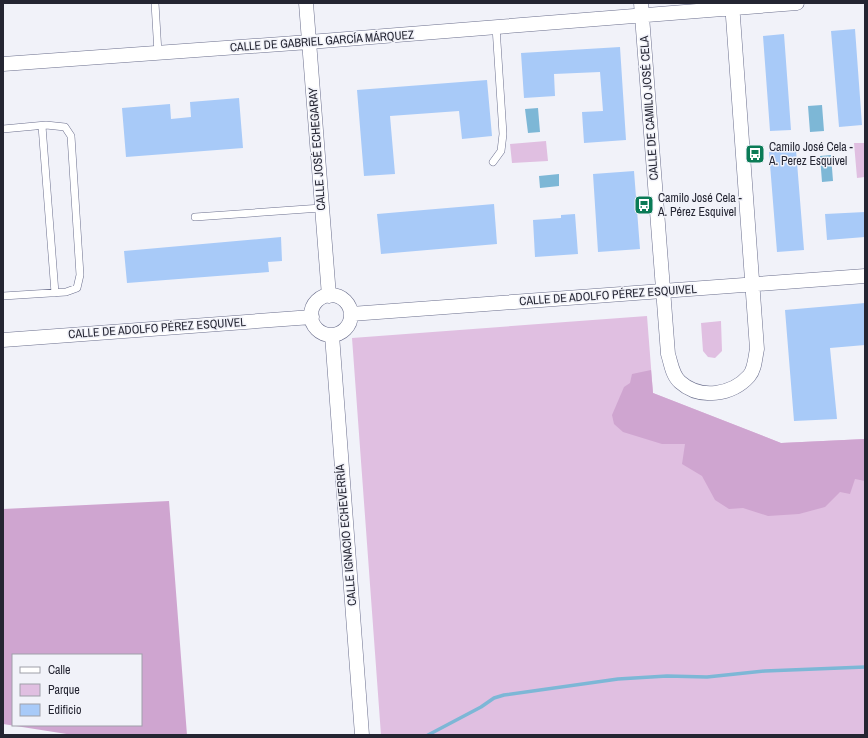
<svg xmlns="http://www.w3.org/2000/svg" width="868" height="738" viewBox="0 0 868 738" font-family="'Archivo Narrow',sans-serif">
<style>
.green{fill:#e0bfe1}
.forest{fill:#cfa5d0;fill-rule:evenodd}
.water{fill:#7db7d6}
.lines{fill:none;stroke-linecap:round;stroke-linejoin:round}
.stream{stroke:#7db7d6;stroke-width:3.5}
.building{fill:#a8caf8}
.lane-casing{stroke:#6b6f8d;stroke-width:8}
.street-casing{stroke:#6b6f8d;stroke-width:15}
.lane{stroke:#fff;stroke-width:7}
.street{stroke:#fff;stroke-width:14}
.labels{text-anchor:middle;stroke-width:3;stroke-linejoin:round;paint-order:stroke}
.street-label{font-size:12px;fill:#242532;stroke:#f1f2f9}
.poi-label{font-size:12px;fill:#242532;stroke:#f1f2f9;text-anchor:start}
</style>
<rect width="100%" height="100%" fill="#f1f2f9"/>
<path class="green" d="M 546,141 L 548,161 L 512,163 L 510,144 Z
M 854,143 L 865,143 L 865,177 L 857,178 Z
M 647,316 L 653,393 L 781,443 L 865,439 L 865,735 L 381,735 L 352,338 Z
M 721,321 L 722,351 L 715,358 L 708,357 L 703,351 L 701,323 Z"/>
<path class="forest" d="M 651,370 L 653,393 L 781,443 L 865,439 L 865,481 L 855,479 L 850,494 L 840,492 L 825,507 L 799,514 L 768,516 L 743,508 L 729,509 L 715,500 L 702,476 L 682,464 L 685,444 L 662,444 L 623,432 L 614,424 L 612,415 L 624,387 L 630,383 L 632,374 Z
M 169,501 L 187,735 L 73,735 L 3,724 L 3,509 ZM 13,655 L 141,655 L 141,725 L 13,725 Z"/>
<path class="water" d="M 822,105 L 824,131 L 810,132 L 808,106 Z
M 538,108 L 540,132 L 528,133 L 525,109 Z
M 831,155 L 833,181 L 822,182 L 820,156 Z
M 559,174 L 559,186 L 540,188 L 539,176 Z"/>
<g class="lines">
<path class="stream" d="M 428,735 L 481,707 L 494,698 L 504,695 L 618,679 L 667,676 L 707,677 L 765,671 L 865,667"/>
</g>
<path class="building" d="M 855,29 L 862,125 L 839,127 L 831,31 Z
M 784,34 L 791,130 L 770,131 L 763,36 Z
M 620,47 L 626,140 L 584,143 L 582,112 L 603,111 L 600,72 L 554,74 L 555,96 L 524,98 L 521,53 Z
M 487,80 L 492,136 L 462,139 L 459,111 L 390,116 L 395,174 L 364,176 L 357,90 Z
M 239,98 L 243,148 L 126,157 L 122,108 L 170,104 L 171,119 L 191,117 L 190,102 Z
M 796,150 L 804,250 L 777,252 L 769,152 Z
M 634,171 L 640,249 L 598,252 L 593,174 Z
M 494,204 L 497,244 L 381,254 L 377,214 Z
M 865,212 L 865,237 L 827,240 L 825,214 Z
M 575,214 L 578,254 L 535,257 L 533,220 L 561,218 L 561,215 Z
M 281,237 L 282,261 L 268,262 L 269,272 L 127,283 L 124,251 Z
M 865,303 L 865,345 L 830,348 L 837,419 L 794,421 L 785,310 Z"/>
<g class="lines">
<defs>
<path id="lane" d="M 155,3 L 158,53
M 42,126 L 55,293
M 3,129 L 46,125 L 65,127 L 71,136 L 80,275 L 77,288 L 66,292 L 3,296
M 493,162 L 501,151 L 503,134 L 496,27
M 195,217 L 321,208"/>
<path id="street" d="M 306,3 L 329,296
M 641,3 L 668,354 C 671,363 672,375 680,382 C 700,400 732,395 749,376 C 755,369 755,358 757,349 L 732,3
M 3,64 L 309,42 L 797,3
M311 315a20 20 0 1 1 40 0a20 20 0 1 1-40 0Z
M 351,314 L 865,276
M 332,335 L 362,735
M 3,340 L 312,317"/>
</defs>
<use href="#lane" class="lane-casing"/>
<use href="#street" class="street-casing"/>
<use href="#lane" class="lane"/>
<use href="#street" class="street"/>
</g>
<defs>
<symbol id="bus-square" viewBox="-11 -11 22 22"><rect x="-9" y="-9" width="18" height="18" rx="4" fill="#0a7b56" stroke="#f1f2f9"/><path d="M-5-6H5V4H4V6H2V4H-2V6H-4V4H-5ZM-3.5-4V0h7V-4ZM-3.5 1.2v1.5H-2V1.2ZM2 1.2v1.5H3.5V1.2Z" fill="#fff"/></symbol>
</defs>
<g fill-rule="evenodd">
<use href="#bus-square" x="744" y="143" width="22" height="22"/>
<use href="#bus-square" x="633" y="194" width="22" height="22"/>
</g>
<g class="labels">
<g class="street-label">
<text transform="translate(322 41) rotate(-4)" y="4">CALLE DE GABRIEL GARCÍA MÁRQUEZ</text>
<text transform="translate(649 108) rotate(-94)" y="4">CALLE DE CAMILO JOSÉ CELA</text>
<text transform="translate(317 149) rotate(-94)" y="4">CALLE JOSÉ ECHEGARAY</text>
<text transform="translate(608 295) rotate(-4)" y="4">CALLE DE ADOLFO PÉREZ ESQUIVEL</text>
<text transform="translate(157 328) rotate(-4)" y="4">CALLE DE ADOLFO PÉREZ ESQUIVEL</text>
<text transform="translate(346 535) rotate(-95)" y="4">CALLE IGNACIO ECHEVERRÍA</text>
</g>
<g class="poi-label">
<text x="769" y="151">Camilo José Cela -<tspan x="769" dy="14">A. Perez Esquivel</tspan></text>
<text x="658" y="202">Camilo José Cela -<tspan x="658" dy="14">A. Pérez Esquivel</tspan></text>
</g>
</g>
<rect width="868" height="738" fill="none" stroke="#242532" stroke-width="8"/>
<rect x="12" y="654" width="130" height="72" fill="#f1f2f9" stroke="#9fa0a9"/>
<rect x="20" y="667" width="20" height="6" fill="#ffffff" stroke="#9fa0a9"/>
<text x="48" y="674" font-size="12" fill="#242532">Calle</text>
<rect x="20" y="684" width="20" height="12" fill="#e0bfe1" stroke="#9fa0a9"/>
<text x="48" y="694" font-size="12" fill="#242532">Parque</text>
<rect x="20" y="704" width="20" height="12" fill="#a8caf8" stroke="#9fa0a9"/>
<text x="48" y="714" font-size="12" fill="#242532">Edificio</text>
</svg>
